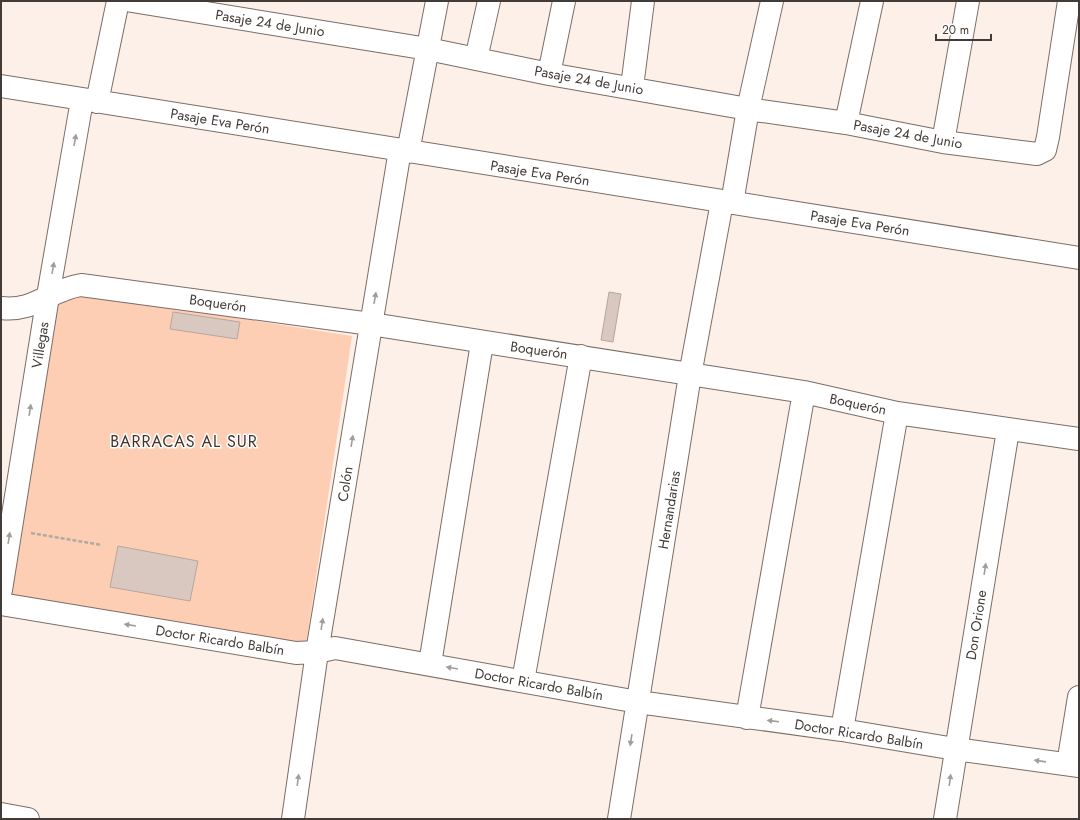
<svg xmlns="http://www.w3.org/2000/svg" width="1080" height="820" viewBox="0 0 1080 820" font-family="Jost,sans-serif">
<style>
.green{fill:#feceb4}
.building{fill:#d9c8c0;stroke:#b6a79e}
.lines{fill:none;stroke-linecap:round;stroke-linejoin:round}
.minor-casing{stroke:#7b6d65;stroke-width:24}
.path{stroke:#b3a9a3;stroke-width:2.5;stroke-dasharray:4 2;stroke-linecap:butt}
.minor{stroke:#fff;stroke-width:22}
.oneway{fill:#a09d9c}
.labels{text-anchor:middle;stroke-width:3;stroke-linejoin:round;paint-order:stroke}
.street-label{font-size:14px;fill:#423b38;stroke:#fff}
.quarter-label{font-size:16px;letter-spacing:1px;fill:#40332c;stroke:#fff}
</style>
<rect width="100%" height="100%" fill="#fdf0e9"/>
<path class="green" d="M 80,293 L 352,336 L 306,645 L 9,596 L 54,305 Z"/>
<path class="building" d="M 609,292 L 621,294 L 613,342 L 601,340 Z
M 173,312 L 240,322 L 237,339 L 170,329 Z
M 118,546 L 198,561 L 190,601 L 110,587 Z"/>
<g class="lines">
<defs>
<path id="minor" d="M 132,1 L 428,49 L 549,74 L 748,109 L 846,123 L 943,142 L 1037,154 L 1045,150 L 1048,137 L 1069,1
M 476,59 L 489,1
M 549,74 L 564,1
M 1,86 L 1079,258
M 632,87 L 643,1
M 97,102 L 118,1
M 846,123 L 872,1
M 943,142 L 968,1
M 408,152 L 437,1
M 732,203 L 748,109 L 772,1
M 1,308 C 35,312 49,290 81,285 L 371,324 L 804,392 L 897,413 L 1079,439
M 1,590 L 48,296 L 82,100
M 1,604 L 296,653 L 317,652 L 335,648 L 638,702 L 842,730 L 955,749 L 1079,766
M 430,664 L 482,343
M 523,681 L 581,356
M 747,718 L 804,392
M 842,730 L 897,413
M 1068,764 L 1079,697
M 1,814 L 28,819
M 293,819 L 317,652 L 400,150
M 619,819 L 690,375 L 722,202
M 945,819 L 1008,430"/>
</defs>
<use href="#minor" class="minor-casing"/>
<path class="path" d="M 31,533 L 102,545"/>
<use href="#minor" class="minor"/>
</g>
<defs><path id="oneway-solid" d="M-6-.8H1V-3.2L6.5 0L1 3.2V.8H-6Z"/></defs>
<g class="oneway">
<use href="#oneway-solid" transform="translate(75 140) rotate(-80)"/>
<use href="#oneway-solid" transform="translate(53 268) rotate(-80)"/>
<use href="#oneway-solid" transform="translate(375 298) rotate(-80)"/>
<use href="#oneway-solid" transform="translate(30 410) rotate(-81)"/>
<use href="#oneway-solid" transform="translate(352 441) rotate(-81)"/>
<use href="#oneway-solid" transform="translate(9 538) rotate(-81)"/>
<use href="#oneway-solid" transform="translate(985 569) rotate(-81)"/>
<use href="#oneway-solid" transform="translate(322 624) rotate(-81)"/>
<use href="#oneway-solid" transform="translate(130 625) rotate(-171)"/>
<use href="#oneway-solid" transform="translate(452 668) rotate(-170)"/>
<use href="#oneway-solid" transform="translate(773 721) rotate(-173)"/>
<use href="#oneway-solid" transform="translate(631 740) rotate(99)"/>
<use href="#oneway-solid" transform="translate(1040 761) rotate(-172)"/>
<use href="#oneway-solid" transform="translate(298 780) rotate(-82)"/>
<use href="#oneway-solid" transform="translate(950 780) rotate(-82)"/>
</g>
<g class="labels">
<g class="street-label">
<text transform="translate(270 23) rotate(9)" y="5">Pasaje 24 de Junio</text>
<text transform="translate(589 80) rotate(10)" y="5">Pasaje 24 de Junio</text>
<text transform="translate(220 121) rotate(9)" y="5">Pasaje Eva Perón</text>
<text transform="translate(908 134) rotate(10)" y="5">Pasaje 24 de Junio</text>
<text transform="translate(540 173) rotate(9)" y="5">Pasaje Eva Perón</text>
<text transform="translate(860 223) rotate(9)" y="5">Pasaje Eva Perón</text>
<text transform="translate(218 303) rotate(8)" y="5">Boquerón</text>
<text transform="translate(40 345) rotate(-81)" y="5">Villegas</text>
<text transform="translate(539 350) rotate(8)" y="5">Boquerón</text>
<text transform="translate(858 404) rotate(12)" y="5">Boquerón</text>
<text transform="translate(345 484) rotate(-81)" y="5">Colón</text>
<text transform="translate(669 510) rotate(-81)" y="5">Hernandarias</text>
<text transform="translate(976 625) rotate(-81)" y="5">Don Orione</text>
<text transform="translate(220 640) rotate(9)" y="5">Doctor Ricardo Balbín</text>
<text transform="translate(539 684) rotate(10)" y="5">Doctor Ricardo Balbín</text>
<text transform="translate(859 734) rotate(9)" y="5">Doctor Ricardo Balbín</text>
</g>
<g class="quarter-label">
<text x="184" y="447">BARRACAS AL SUR</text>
</g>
</g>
<rect width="1080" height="820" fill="none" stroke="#423b38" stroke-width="4"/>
<path d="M936 34v6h55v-6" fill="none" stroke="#423b38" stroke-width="2"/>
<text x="942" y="34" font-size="12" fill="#423b38" stroke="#ffffff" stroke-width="3" paint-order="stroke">20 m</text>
</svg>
